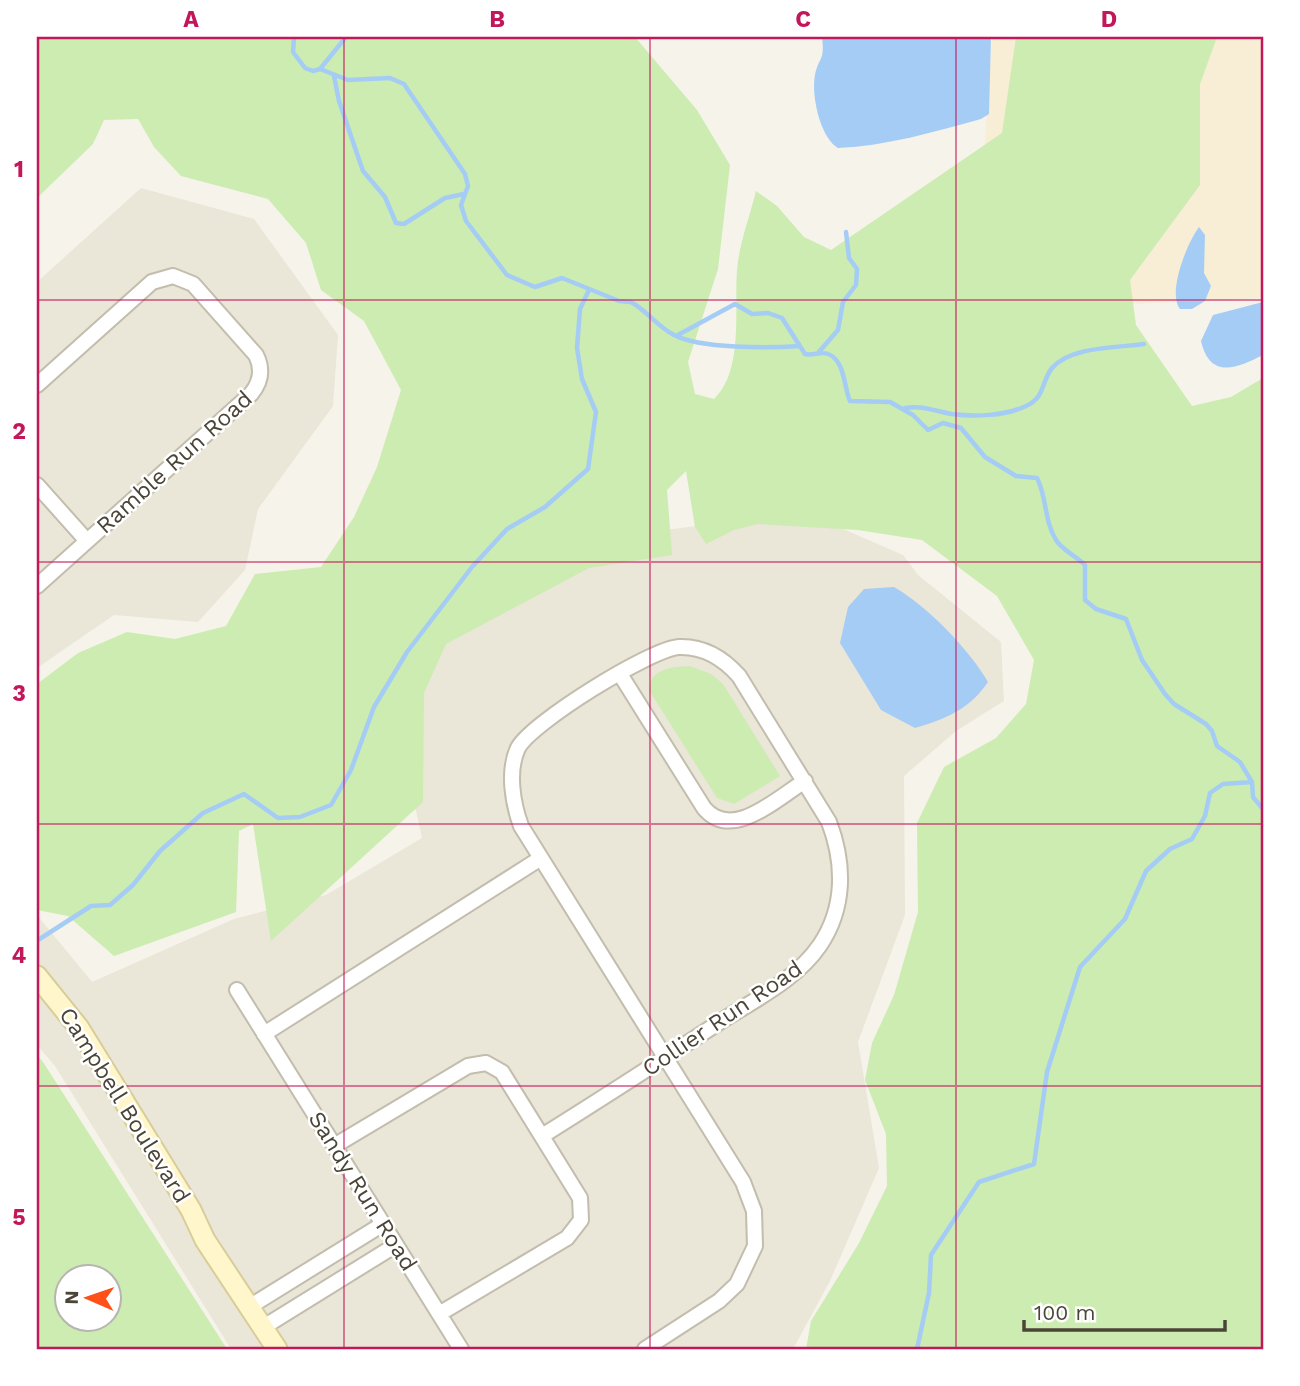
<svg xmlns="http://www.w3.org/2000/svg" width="1300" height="1386" viewBox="0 0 1300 1386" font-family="'Work Sans',sans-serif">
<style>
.residential{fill:#eae6d8}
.commercial{fill:#f8edd5}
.green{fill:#ccecb1;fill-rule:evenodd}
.water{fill:#a5ccf5}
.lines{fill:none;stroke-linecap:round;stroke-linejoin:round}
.stream{stroke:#a5ccf5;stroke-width:4.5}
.street-casing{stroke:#c2bdac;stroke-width:18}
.secondary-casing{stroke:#d8cd98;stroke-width:23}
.street{stroke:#fff;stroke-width:14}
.secondary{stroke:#fff7cb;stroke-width:19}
.grid{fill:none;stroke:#c2185b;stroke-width:2;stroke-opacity:0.55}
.labels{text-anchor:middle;stroke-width:5;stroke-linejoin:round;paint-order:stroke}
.street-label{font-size:23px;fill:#4b4538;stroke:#fff}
.neatline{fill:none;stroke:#c2185b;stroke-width:2.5}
.grid-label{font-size:23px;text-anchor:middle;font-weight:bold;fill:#c2185b}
</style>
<rect width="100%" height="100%" fill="#f6f3ea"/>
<path class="residential" d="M 141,188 L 254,219 L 338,335 L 333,406 L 258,509 L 245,570 L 198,622 L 114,615 L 37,668 L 37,282 Z
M 804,512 L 903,555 L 918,575 L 1001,642 L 1004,701 L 956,731 L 904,776 L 905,915 L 858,1042 L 879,1168 L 830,1281 L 793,1349 L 231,1349 L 55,1066 L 37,1045 L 37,915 L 92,982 L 234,919 L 326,895 L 422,838 L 396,721 L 430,641 L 596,539 Z"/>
<path class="commercial" d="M 992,37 L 1263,37 L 1263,298 L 979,311 L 977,262 Z"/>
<path class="green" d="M 37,37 L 635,37 L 697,110 L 730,165 L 718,269 L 688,362 L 695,394 L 714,399 C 744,371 734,308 737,270 C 739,244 750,216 756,191 L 777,206 L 804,237 L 831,250 L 1002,133 L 1016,37 L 1217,37 L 1200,84 L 1200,185 L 1130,280 L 1136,325 L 1192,406 L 1231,397 L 1263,378 L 1263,1349 L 806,1349 L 811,1321 L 859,1243 L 887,1186 L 886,1134 L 865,1080 L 872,1043 L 894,995 L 918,912 L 917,823 L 944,767 L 996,738 L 1026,704 L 1034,660 L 997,596 L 922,540 L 858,530 L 758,524 L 734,530 L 706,544 L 695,527 L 686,471 L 667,490 L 672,555 L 589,568 L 446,644 L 424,693 L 423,802 L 271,941 L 253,824 L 239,831 L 236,912 L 114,956 L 68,916 L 37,910 L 37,684 L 78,653 L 127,632 L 175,639 L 226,626 L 255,574 L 321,567 L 354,517 L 377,467 L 401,390 L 364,321 L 321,290 L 306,243 L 268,199 L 181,176 L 154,147 L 138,119 L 104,120 L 93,144 L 37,198 Z
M 690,666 L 711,674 L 723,684 L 780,776 L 734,804 L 717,798 L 649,690 C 650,668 672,667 690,666 Z
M 37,1055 L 43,1062 L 227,1349 L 37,1349 ZM 66,1278 L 108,1278 L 108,1320 L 66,1320 Z"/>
<path class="water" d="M 822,37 L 991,37 L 989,114 L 981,119 C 933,132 887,146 838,148 C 820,137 811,95 815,75 C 819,56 825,62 822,37 Z
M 1199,227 L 1205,235 L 1204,273 L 1211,286 L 1205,301 L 1192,309 L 1180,309 C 1167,293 1187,243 1199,227 Z
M 1263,302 L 1263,355 C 1237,368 1210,380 1201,341 L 1213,315 Z
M 894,587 C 927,606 969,649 988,682 C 970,709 946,719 915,728 L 881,710 L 840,643 L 848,607 L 864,589 Z"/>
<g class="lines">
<path class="stream" d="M 294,37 L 293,52 L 305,68 L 313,71 L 320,69 L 348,80 L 390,78 L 404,84 L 465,174 L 468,186 L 461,205 L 466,221 L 507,275 L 535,287 L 562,278 L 619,301 L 631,302 C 647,311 657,326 674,335 C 700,349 770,348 800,346
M 320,69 L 346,37
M 334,76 L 339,101 L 363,171 L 385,197 L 396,223 L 404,224 L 445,198 L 464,194
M 676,336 L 735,304 L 752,314 L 768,313 L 782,318 L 805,354 C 813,356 821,351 828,354 C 845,360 844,388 850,401 L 890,402 L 913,415 L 928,430 L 943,423 L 961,428 L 985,457 L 1016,476 L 1037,478 C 1047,497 1044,521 1056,540 C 1062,550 1076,556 1085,565 L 1085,600 L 1096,609 L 1126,619 L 1142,660 L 1165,694 L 1174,704 L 1206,724 L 1212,731 L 1217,746 L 1240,762 L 1252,782 L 1253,797 L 1263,809
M 818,353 L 838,330 L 843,302 L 856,285 L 857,269 L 849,258 L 846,232
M 905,408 C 923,405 935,411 952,414 C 975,417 1005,416 1026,406 C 1045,398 1041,382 1052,368 C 1071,346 1117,348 1144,344
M 38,940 L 91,906 L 110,905 L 133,885 L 160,851 L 203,813 L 244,794 L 278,818 L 300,817 L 331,805 L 351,770 L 374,707 L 407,652 L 472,567 L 507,529 L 545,507 L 588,469 L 596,412 L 582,379 L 577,348 L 580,309 L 589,290
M 917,1349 L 929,1293 L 931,1255 L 979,1182 L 1034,1164 L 1047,1072 L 1080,967 L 1125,919 L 1146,871 L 1170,849 L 1192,839 L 1205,816 L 1210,793 L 1223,784 L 1252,782"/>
<defs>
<path id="street" d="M 37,385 L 152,282 L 173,276 L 193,284 L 256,355 C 263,369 261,382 251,394 L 37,586
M 37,485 L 87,541
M 620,674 L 704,808 C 732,842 777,798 805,781
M 237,990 L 461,1349
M 264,1034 L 541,858
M 542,1136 C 603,1098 663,1059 723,1020 C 756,999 797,979 820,945 C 845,908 845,864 829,822 L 739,676 C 723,658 704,646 679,647 C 650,649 531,723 518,748 C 507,771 513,804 521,826 L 743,1182 L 754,1211 L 755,1246 L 737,1284 L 719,1301 L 645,1349
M 334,1146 L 468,1066 L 486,1063 L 502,1072 L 580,1198 L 581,1220 L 567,1238 L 439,1314
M 249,1307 L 383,1224
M 262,1328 L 396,1245"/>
<path id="secondary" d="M 37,976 L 79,1028 L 191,1210 L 205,1240 L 277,1349"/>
</defs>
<use href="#street" class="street-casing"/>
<use href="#secondary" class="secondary-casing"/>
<use href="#street" class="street"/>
<use href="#secondary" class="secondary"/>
</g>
<path class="grid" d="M 344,37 L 344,1349M 650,37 L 650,1349M 956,37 L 956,1349M 37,300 L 1263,300M 37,562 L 1263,562M 37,824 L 1263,824M 37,1086 L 1263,1086"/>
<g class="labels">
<g class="street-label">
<text transform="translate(174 462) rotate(-42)" y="8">Ramble Run Road</text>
<text transform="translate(722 1018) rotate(-34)" y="8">Collier Run Road</text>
<text transform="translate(125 1105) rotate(58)" y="8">Campbell Boulevard</text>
<text transform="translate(363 1191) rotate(58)" y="8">Sandy Run Road</text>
</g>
</g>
<rect width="1300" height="1386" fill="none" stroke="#ffffff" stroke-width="77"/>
<g transform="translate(88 1298) rotate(272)"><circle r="33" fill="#ffffff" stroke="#b7b5af" stroke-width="2"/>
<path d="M0-5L12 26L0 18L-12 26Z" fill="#ff5018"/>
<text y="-10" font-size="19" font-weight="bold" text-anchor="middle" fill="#4b4538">N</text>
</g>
<path d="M1024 1320v10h201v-10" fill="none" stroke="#4b4538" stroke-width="3.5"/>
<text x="1034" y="1320" font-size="21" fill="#4b4538" stroke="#ffffff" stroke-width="5" paint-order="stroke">100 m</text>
<rect x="38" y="38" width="1224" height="1310" class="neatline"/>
<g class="grid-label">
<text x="191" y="27">A</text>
<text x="497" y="27">B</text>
<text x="803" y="27">C</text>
<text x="1109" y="27">D</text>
<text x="19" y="177">1</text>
<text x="19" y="439">2</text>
<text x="19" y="701">3</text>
<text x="19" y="963">4</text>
<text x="19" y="1225">5</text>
</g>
</svg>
